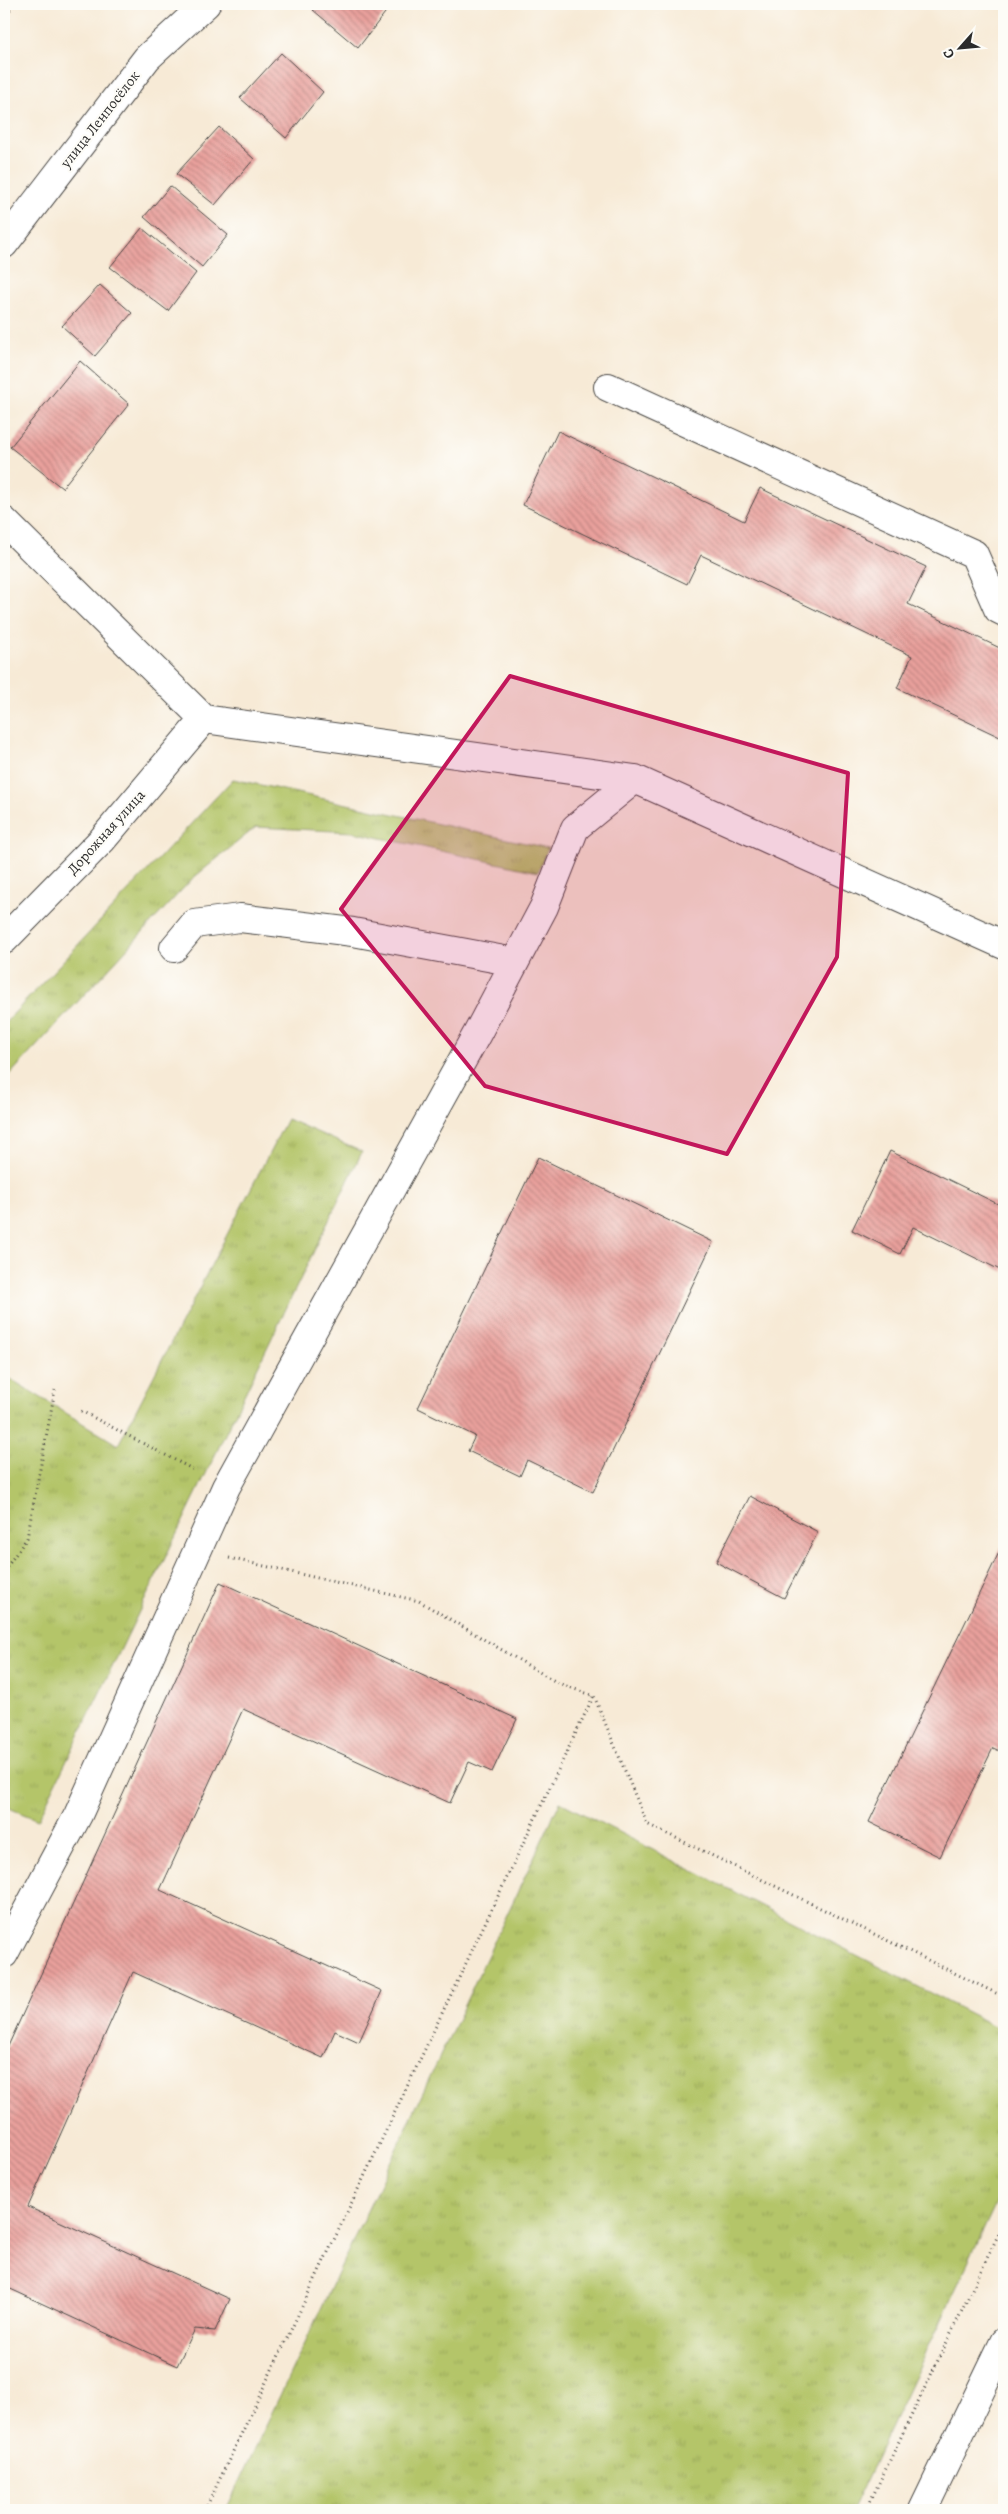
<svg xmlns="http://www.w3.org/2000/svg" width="1008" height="2514" viewBox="0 0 1008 2514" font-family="Alegreya,serif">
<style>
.grass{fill:url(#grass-tufts);stroke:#70784a}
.building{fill:url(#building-back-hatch)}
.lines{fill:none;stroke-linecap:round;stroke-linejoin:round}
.minor-casing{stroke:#4a4845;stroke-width:30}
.major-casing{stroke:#4a4845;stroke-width:30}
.path{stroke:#4a4845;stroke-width:3;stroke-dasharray:1 4;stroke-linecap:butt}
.minor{stroke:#fff;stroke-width:28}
.major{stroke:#fff;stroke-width:28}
.marked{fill:#c2185b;fill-opacity:0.2;stroke:#c2185b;stroke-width:4;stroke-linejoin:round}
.labels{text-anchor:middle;stroke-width:4.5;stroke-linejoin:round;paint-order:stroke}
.street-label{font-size:15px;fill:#2b2b2b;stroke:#fdfcf7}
</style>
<defs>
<pattern id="grass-tufts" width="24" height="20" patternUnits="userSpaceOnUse" patternTransform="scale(1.25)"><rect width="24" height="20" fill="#b4c569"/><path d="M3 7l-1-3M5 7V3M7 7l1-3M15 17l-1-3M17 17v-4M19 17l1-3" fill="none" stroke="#9ba95b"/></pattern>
<pattern id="building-back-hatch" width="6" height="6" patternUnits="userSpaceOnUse" patternTransform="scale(1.25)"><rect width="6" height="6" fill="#e9a09c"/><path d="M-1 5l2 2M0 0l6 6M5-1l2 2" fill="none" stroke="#bd837f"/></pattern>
</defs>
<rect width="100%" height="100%" fill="#fdfcf7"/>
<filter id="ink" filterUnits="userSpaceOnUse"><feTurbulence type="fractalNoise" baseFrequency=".02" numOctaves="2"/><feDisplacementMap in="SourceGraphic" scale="10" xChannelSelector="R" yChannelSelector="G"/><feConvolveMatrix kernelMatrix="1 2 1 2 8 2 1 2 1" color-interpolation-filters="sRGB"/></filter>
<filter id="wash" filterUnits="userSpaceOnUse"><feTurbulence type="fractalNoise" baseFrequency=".0096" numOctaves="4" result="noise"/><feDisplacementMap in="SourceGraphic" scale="20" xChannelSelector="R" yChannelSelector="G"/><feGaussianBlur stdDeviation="1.12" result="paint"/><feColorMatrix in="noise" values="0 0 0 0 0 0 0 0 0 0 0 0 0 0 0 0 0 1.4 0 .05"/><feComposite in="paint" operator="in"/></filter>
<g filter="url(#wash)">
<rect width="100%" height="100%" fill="#f7ead6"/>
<path class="grass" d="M 233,779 L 548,848 L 538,872 L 353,832 L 256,827 L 192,879 L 4,1081 L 4,1024 Z
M 287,1119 L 362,1152 L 38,1820 L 4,1806 L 4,1375 L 118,1445 Z
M 560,1802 L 1004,2031 L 1004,2186 L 852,2510 L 226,2510 Z"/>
<g id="blocks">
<path class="building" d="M 4,4 L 11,10 L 4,20 Z
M 319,4 L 382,4 L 388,9 L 358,48 L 313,10 Z
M 281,53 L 323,92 L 286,138 L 240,98 Z
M 219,127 L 254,159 L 215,205 L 176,174 Z
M 170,186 L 228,235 L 202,267 L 144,217 Z
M 142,228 L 196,273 L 168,311 L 110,267 Z
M 100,285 L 132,313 L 95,356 L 62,326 Z
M 80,361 L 129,404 L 62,488 L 10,447 Z
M 558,431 L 744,521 L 760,488 L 926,567 L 908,604 L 1004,650 L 1004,739 L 897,688 L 912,656 L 701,555 L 687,584 L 523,505 Z
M 890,1151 L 1004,1207 L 1004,1272 L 913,1227 L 900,1254 L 852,1230 Z
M 538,1157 L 713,1242 L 593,1492 L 527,1460 L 520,1476 L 468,1451 L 475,1436 L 418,1408 Z
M 750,1496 L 818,1532 L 784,1598 L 716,1562 Z
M 1004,1542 L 1004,1753 L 993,1748 L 940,1857 L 869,1822 Z
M 220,1582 L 517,1719 L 492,1772 L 469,1762 L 450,1803 L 243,1709 L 160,1890 L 382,1991 L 359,2042 L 335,2031 L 323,2058 L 133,1972 L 28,2207 L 230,2299 L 215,2331 L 195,2329 L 177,2366 L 4,2286 L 4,2055 Z"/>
</g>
</g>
<g filter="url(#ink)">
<use href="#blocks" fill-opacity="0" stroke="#4a4845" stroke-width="1"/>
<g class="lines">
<defs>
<path id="minor" d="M 4,244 L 147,58 L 206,4
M 608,387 L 974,554 L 998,609 L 1004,612
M 4,521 L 204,719 L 635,779 L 1004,945
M 4,940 L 102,840 L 204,719
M 174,948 L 194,924 L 240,918 L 353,932 L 515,962
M 4,1954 L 78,1815 L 226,1487 L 478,1032 L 544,907 L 575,828 L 635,779"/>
<path id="major" d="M 923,2510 L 1004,2342"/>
</defs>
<use href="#minor" class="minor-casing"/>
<use href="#major" class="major-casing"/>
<path class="path" d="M 81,1411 L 196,1471
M 229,1558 L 419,1601 L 558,1683 L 594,1696 L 647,1824 L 1004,1997
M 4,1571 L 27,1538 L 55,1390
M 205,2510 L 593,1697
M 866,2510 L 1004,2223"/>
<use href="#minor" class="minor"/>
<use href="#major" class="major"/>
</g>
</g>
<path class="marked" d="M 510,676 L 848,773 L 837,957 L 727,1154 L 485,1086 L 341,909 Z"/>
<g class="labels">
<g class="street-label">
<text transform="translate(100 119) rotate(-52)" y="5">улица Ленпосёлок</text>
<text transform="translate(106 832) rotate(-48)" y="5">Дорожная улица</text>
</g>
</g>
<rect width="1008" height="2514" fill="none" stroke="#fdfcf7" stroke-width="20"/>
<g transform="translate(960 48) rotate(243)" stroke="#fdfcf7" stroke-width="4" paint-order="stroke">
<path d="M0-4L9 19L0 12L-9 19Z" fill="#2b2b2b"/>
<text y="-8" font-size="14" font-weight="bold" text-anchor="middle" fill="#2b2b2b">С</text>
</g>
</svg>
